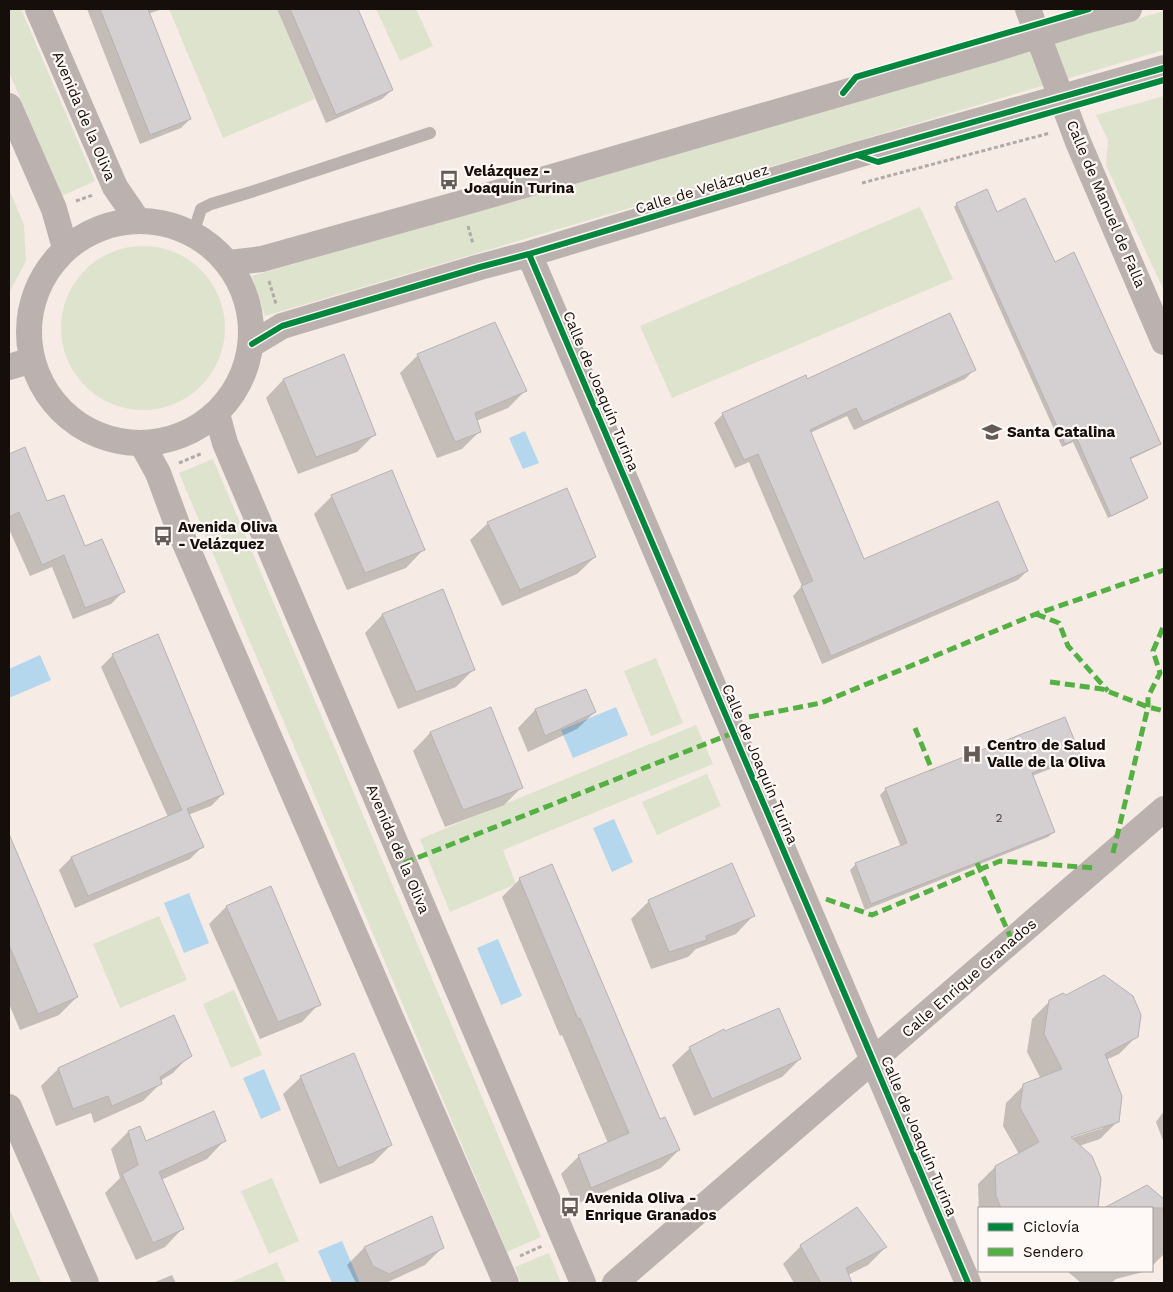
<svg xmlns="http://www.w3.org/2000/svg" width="1173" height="1292" viewBox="0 0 1173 1292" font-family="'Work Sans',sans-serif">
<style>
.green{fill:#dee3ce}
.water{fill:#b4d7ee}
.shadow{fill:#0003;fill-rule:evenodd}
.building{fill:#d4cfd1;stroke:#b7b2b3}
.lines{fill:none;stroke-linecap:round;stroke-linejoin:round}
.path{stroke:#b2aaa6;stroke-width:3;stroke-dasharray:4 2.5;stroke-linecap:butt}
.lane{stroke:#bbb2af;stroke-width:12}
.street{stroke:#bbb2af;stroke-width:26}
.street-bridge{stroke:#bbb2af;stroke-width:26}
.quiet{stroke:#55b044;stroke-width:5;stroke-dasharray:10 5;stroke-linecap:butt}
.cycleway-casing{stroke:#fef9f6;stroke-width:9}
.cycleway{stroke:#00873e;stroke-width:6}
.labels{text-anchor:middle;stroke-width:4.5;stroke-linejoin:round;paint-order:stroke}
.number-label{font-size:12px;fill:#463e3c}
.street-label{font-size:15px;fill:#160e0a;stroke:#fef9f6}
.poi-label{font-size:15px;font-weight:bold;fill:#160e0a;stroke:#fef9f6;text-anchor:start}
</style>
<rect width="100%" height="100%" fill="#f6ebe5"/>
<path class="green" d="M 9,9 L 21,9 L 95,181 L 62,196 L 9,72 Z
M 169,9 L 277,9 L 315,99 L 223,138 Z
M 376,9 L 416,9 L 433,46 L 400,61 Z
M 1164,11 L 1164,50 L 265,316 L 252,276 Z
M 1164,96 L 1164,291 L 1106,165 L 1108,140 L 1096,115 Z
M 9,189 L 24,225 L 26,261 L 9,293 Z
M 920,207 L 953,279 L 672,398 L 640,326 Z
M61 328a82 82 0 1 1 164 0a82 82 0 1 1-164 0Z
M 213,459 L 541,1237 L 507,1252 L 179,473 Z
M 656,658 L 683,723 L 651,736 L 624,671 Z
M 696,725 L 713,764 L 503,850 L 516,884 L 450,912 L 420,839 Z
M 707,774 L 721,806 L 657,835 L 642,802 Z
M 159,916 L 187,980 L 120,1008 L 93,944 Z
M 234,990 L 262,1055 L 231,1068 L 203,1004 Z
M 272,1178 L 299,1241 L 269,1254 L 241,1191 Z
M 9,1208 L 41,1282 L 39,1283 L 9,1283 Z
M 549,1253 L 561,1283 L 521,1283 L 515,1267 Z
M 277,1262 L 286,1283 L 231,1283 L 231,1282 Z"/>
<path class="water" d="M 525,431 L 539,463 L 523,469 L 509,438 Z
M 40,655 L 51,680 L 9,698 L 9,669 Z
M 616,707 L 628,735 L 573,758 L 561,730 Z
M 614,819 L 633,862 L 612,872 L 593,828 Z
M 189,893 L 209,943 L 184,953 L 164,903 Z
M 498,939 L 522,996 L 501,1005 L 477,948 Z
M 264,1069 L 281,1110 L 261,1119 L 243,1078 Z
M 342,1241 L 360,1283 L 332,1283 L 318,1251 Z"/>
<path class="shadow" d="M 87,9 L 162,9 L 148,14 L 190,119 L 181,128 L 140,144 Z
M 277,9 L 356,9 L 392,90 L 382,99 L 326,123 Z
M 957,204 L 996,213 L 1054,263 L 1159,444 L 1156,447 L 1129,460 L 1147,498 L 1144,501 L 1108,518 L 1073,442 L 1062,447 L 954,207 Z
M 418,355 L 525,391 L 508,408 L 476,421 L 480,431 L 462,449 L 437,458 L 400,373 Z
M 343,356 L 375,434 L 357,452 L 298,474 L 266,398 L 283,380 Z
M 974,370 L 965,379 L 854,430 L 847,416 L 810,433 L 864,560 L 1027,571 L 1018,580 L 822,664 L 793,596 L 802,586 L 749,462 L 735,468 L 714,423 L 723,414 L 807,380 Z
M 24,449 L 46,503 L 123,592 L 111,604 L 73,619 L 52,567 L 30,576 L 9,529 L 9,456 Z
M 332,496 L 423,550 L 406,568 L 347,590 L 314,514 Z
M 488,523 L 595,557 L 577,574 L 502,606 L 470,540 Z
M 443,591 L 474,669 L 456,687 L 398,709 L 365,633 L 382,615 Z
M 113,655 L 223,794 L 211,806 L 188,815 L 202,847 L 190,859 L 75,908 L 59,870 L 71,858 L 168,817 L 101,667 Z
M 585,691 L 595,712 L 577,729 L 528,752 L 518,728 L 535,710 Z
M 490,709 L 522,787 L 504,805 L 445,827 L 413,751 L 430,733 Z
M 1078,754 L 1073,760 L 1032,776 L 1054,832 L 1048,837 L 865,910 L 850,870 L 856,864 L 901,847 L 880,795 L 886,789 Z
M 9,837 L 77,997 L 59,1015 L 20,1030 L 9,1004 Z
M 520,879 L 659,1120 L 679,1150 L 661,1168 L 574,1205 L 561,1174 L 579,1156 L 608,1143 L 562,1035 L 560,1036 L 502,897 Z
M 649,901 L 753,916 L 736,934 L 696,949 L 688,957 L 651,969 L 631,919 Z
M 226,907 L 319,1004 L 302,1022 L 260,1039 L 209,924 Z
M 1050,1001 L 1137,1036 L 1119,1054 L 1106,1060 L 1118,1121 L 1100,1139 L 1079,1146 L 1100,1178 L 1097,1208 L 979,1208 L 979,1216 L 978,1184 L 995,1167 L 1019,1154 L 1003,1126 L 1006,1103 L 1024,1085 L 1041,1079 L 1027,1052 L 1032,1019 ZM 1103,1125 L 1103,1128 L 1065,1140 L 1064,1138 Z
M 174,1017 L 190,1055 L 173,1073 L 160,1081 L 161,1083 L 143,1101 L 94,1123 L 91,1113 L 56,1126 L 41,1086 L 58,1069 Z
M 690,1048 L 800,1059 L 782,1077 L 694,1116 L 672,1065 Z
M 301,1077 L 391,1145 L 373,1163 L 320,1184 L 283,1094 Z
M 1164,1111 L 1164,1143 L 1156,1122 Z
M 128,1132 L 145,1142 L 224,1141 L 207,1159 L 161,1180 L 182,1229 L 165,1247 L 136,1260 L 105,1193 L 120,1178 L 111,1149 Z
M 1147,1187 L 1164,1201 L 1164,1254 L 1152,1266 L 1152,1208 L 1106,1208 Z
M 801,1246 L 886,1247 L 868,1265 L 848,1275 L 851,1283 L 794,1283 L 783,1264 Z
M 364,1248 L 442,1248 L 425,1265 L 386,1283 L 356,1283 L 347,1265 Z
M 1067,1271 L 1147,1271 L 1116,1279 L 1111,1283 L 1081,1283 Z
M 172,1275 L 176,1283 L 153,1283 Z"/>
<path class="building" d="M 100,9 L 148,9 L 191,119 L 150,135 Z
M 290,9 L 358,9 L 393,90 L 336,115 Z
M 987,189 L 997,212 L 1025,198 L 1055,262 L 1074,252 L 1161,444 L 1130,458 L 1148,498 L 1111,516 L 1077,439 L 1065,444 L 956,203 Z
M 950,313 L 976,370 L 863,422 L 856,408 L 810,430 L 864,559 L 998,501 L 1028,571 L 831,656 L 801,586 L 813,581 L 758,454 L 744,460 L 722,413 L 806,375 L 807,379 Z
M 495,322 L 527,391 L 475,413 L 481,432 L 455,442 L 417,354 Z
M 344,354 L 376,435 L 316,457 L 283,379 Z
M 25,447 L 47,501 L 64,495 L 85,546 L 102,539 L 125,592 L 85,608 L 64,555 L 42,565 L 19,512 L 9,517 L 9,454 Z
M 392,470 L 425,550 L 365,573 L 331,495 Z
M 567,488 L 596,557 L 520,590 L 487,522 Z
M 443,589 L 475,670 L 416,692 L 382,614 Z
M 158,634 L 224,794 L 187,809 L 204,847 L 88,896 L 71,857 L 182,810 L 112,654 Z
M 586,689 L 596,712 L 545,736 L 535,709 Z
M 491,707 L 523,788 L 463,810 L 430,732 Z
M 1065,717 L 1080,754 L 1032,773 L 1055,832 L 871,904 L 855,863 L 907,843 L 885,788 Z
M 9,834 L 78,997 L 38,1014 L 9,945 Z
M 732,863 L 755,916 L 706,936 L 707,940 L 669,952 L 648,900 Z
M 552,864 L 660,1119 L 665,1117 L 680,1150 L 591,1188 L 578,1155 L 629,1133 L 580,1018 L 578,1019 L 519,878 Z
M 271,886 L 321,1005 L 278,1022 L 226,906 Z
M 1104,975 L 1133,996 L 1141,1015 L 1138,1037 L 1105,1054 L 1122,1096 L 1119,1122 L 1071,1137 L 1092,1156 L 1101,1178 L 1098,1208 L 1001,1208 L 996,1196 L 995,1166 L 1039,1142 L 1020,1108 L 1023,1084 L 1062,1069 L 1044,1034 L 1049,1000 L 1063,993 L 1066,995 Z
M 779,1008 L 801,1059 L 712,1099 L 689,1047 L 724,1029 L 725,1031 Z
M 174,1015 L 192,1056 L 160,1077 L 162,1084 L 112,1106 L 108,1096 L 73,1109 L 58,1068 Z
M 354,1053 L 392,1145 L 338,1168 L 300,1076 Z
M 214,1111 L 226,1141 L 159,1172 L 184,1229 L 153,1243 L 122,1174 L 138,1165 L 128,1131 L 140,1126 L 146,1141 Z
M 1147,1185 L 1164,1199 L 1164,1208 L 1104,1208 Z
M 857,1207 L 887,1247 L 846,1268 L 852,1283 L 821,1283 L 800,1245 Z
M 432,1216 L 444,1248 L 389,1274 L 373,1266 L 364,1247 Z"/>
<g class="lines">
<path class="path" d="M 862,183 L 1050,133
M 76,201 L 93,195
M 468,226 L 473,244
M 269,281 L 276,304
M 179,463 L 203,453
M 520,1256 L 542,1246"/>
<path class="lane" d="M 193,234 L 201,209 L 211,204 L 251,192 L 430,133"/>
<path class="street" d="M 38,9 L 115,187 L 137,219
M 1028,9 L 1078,142 L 1164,342
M 1078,23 L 1129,9
M 1101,86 L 1164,68
M 9,106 L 54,209 L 65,248
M29 332a111 111 0 1 1 222 0a111 111 0 1 1-222 0Z
M 529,254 L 968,1283
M 229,263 L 262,259 L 462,203 L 991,50
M 252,344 L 282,326 L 480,267 L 529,254 L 857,155 L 1013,111
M 9,367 L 32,360
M 217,414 L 225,443 L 583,1283
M 142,444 L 158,473 L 178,527 L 506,1283
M 9,1107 L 86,1283
M 615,1283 L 1164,809"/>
<path class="street-bridge" d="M 991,50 L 1078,23
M 1013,111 L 1101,86"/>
<path class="quiet" d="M 1036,614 L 1059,623 L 1068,646 L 1108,691
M 1050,682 L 1102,689 L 1148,707 L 1164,711
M 749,717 L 821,703 L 1036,614 L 1164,570
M 915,728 L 932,770
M 1113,853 L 1148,707 L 1148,697 L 1160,673 L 1153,651 L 1164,625
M 404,863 L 733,733
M 977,863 L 1012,940
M 826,899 L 872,915 L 1000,861 L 1096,868"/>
<defs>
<path id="cycleway" d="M 843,93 L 856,77 L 1089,9
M 857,155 L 878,162 L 1164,80
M 529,254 L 968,1283
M 252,344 L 282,326 L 480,267 L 529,254 L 857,155 L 1164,68"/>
</defs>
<use href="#cycleway" class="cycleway-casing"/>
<use href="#cycleway" class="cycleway"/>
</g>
<defs>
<symbol id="bus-bare" viewBox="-9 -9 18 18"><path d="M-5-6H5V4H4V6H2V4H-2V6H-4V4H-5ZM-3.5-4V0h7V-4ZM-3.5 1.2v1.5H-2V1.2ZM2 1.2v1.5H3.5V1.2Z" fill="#645b57" stroke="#fef9f6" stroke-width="2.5" paint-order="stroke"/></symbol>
<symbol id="school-bare" viewBox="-9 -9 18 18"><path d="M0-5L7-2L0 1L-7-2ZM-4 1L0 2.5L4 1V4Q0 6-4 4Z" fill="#645b57" stroke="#fef9f6" stroke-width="2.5" paint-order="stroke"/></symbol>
<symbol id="hospital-bare" viewBox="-9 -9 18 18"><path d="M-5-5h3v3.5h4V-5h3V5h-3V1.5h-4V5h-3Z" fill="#645b57" stroke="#fef9f6" stroke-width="2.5" paint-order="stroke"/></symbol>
</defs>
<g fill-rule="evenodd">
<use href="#bus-bare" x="435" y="166" width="28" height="28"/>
<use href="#school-bare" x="978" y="418" width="28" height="28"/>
<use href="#bus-bare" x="149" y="522" width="28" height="28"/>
<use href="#hospital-bare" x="958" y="740" width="28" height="28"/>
<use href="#bus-bare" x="556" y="1193" width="28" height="28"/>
</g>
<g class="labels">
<g class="number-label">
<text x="999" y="822">2</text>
</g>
<g class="street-label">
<text transform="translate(84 116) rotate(67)" y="5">Avenida de la Oliva</text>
<text transform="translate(702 189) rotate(-17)" y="5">Calle de Velázquez</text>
<text transform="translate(1106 204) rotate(67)" y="5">Calle de Manuel de Falla</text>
<text transform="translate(601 391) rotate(67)" y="5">Calle de Joaquín Turina</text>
<text transform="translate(760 764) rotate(67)" y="5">Calle de Joaquín Turina</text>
<text transform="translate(398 849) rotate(67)" y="5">Avenida de la Oliva</text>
<text transform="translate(969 978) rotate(-41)" y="5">Calle Enrique Granados</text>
<text transform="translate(919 1136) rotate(67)" y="5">Calle de Joaquín Turina</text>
</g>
<g class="poi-label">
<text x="464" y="176">Velázquez -<tspan x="464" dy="17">Joaquín Turina</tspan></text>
<text x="1007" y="437">Santa Catalina</text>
<text x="178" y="532">Avenida Oliva<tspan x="178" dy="17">- Velázquez</tspan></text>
<text x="987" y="750">Centro de Salud<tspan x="987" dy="17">Valle de la Oliva</tspan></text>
<text x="585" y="1203">Avenida Oliva -<tspan x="585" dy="17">Enrique Granados</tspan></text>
</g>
</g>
<rect width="1173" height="1292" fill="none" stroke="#160e0a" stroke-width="20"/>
<rect x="978" y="1207" width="175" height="65" fill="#fef9f6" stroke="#a19b98"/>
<rect x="988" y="1223" width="25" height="8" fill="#00873e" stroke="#a19b98"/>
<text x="1023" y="1232" font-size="15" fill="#160e0a">Ciclovía</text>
<rect x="988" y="1248" width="25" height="8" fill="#55b044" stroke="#a19b98"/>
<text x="1023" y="1257" font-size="15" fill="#160e0a">Sendero</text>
</svg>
